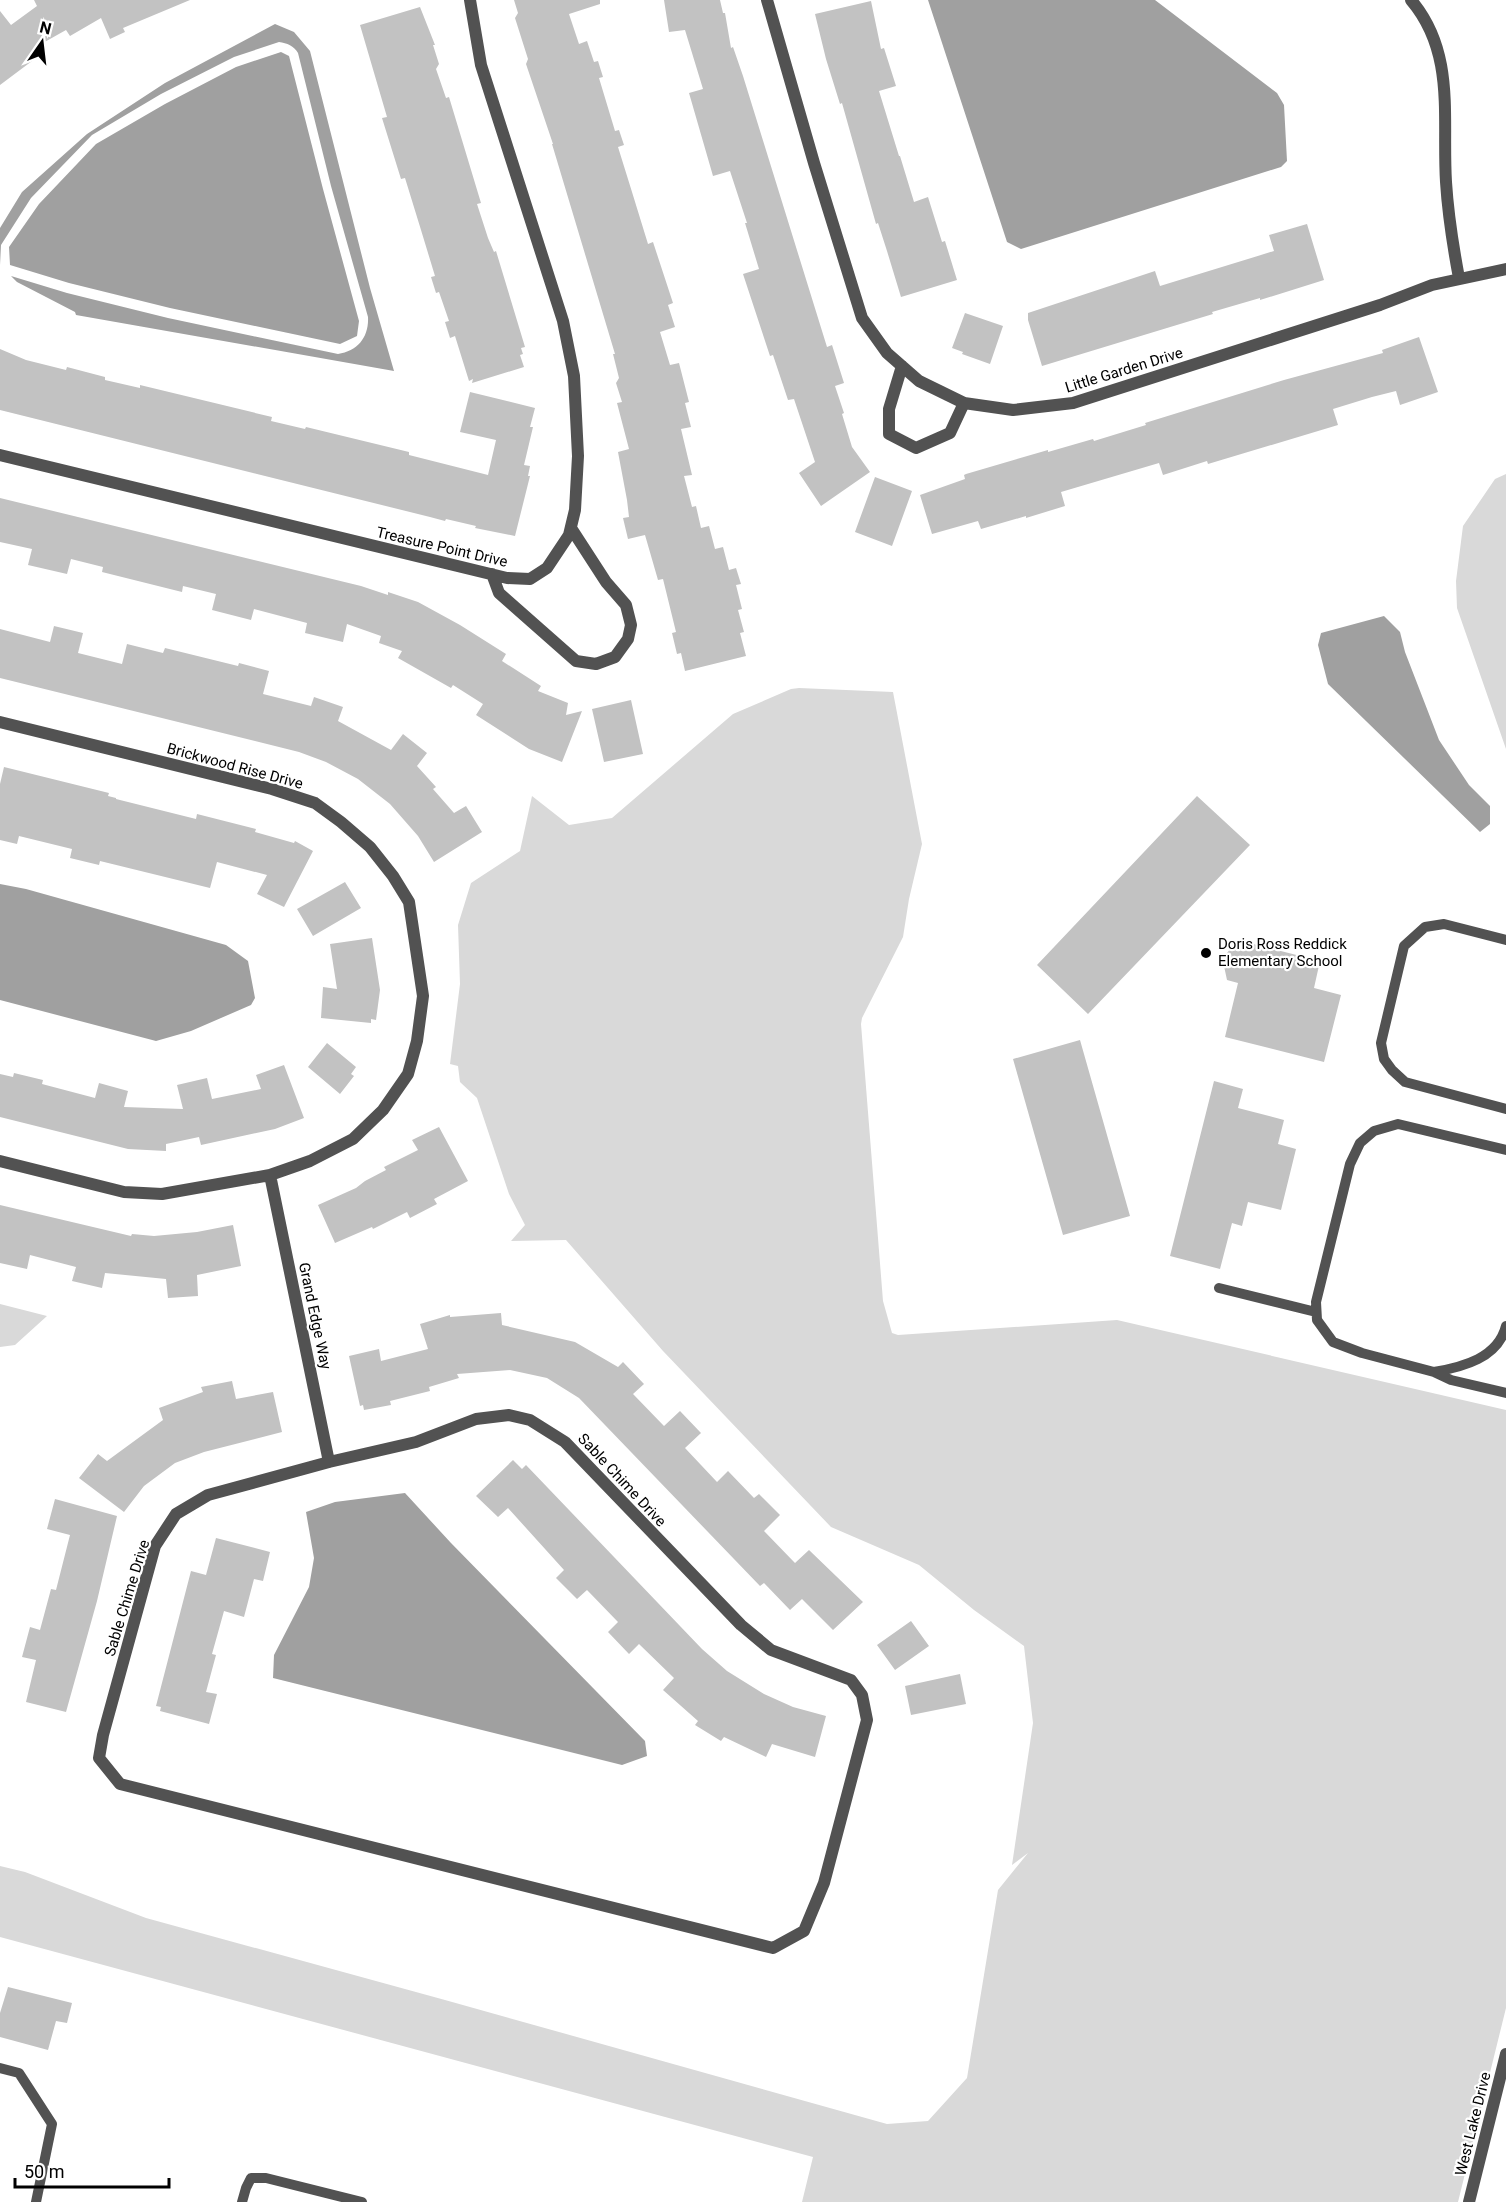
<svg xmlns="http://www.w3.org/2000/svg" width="1506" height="2202" viewBox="0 0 1506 2202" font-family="Roboto,sans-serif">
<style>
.green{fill:#d9d9d9}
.water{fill:#a0a0a0}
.building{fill:#c2c2c2}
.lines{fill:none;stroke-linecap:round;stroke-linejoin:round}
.service{stroke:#525252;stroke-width:10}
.minor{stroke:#525252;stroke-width:12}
.tertiary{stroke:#525252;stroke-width:12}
.poi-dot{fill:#000;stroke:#fff;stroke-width:2}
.labels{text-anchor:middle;stroke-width:4.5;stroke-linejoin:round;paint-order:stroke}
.street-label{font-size:15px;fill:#000;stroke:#fff}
.poi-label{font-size:15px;fill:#000;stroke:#fff;text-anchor:start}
</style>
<rect width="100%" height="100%" fill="#fff"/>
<path class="green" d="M 1506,474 L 1506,749 L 1457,608 L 1456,581 L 1463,526 L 1495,479 Z
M 799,688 L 893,692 L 922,844 L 909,899 L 903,937 L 862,1018 L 861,1024 L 883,1301 L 892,1333 L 898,1335 L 1117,1320 L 1506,1410 L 1506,2008 L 1458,2202 L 802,2202 L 813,2157 L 0,1937 L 0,1866 L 25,1872 L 146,1918 L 445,2000 L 887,2124 L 928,2121 L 967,2078 L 998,1890 L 1028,1853 L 1012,1865 L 1033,1723 L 1024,1646 L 974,1610 L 919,1565 L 831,1527 L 663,1351 L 566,1240 L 511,1241 L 525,1225 L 509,1194 L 477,1098 L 460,1082 L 458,1066 L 450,1064 L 460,984 L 458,925 L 471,883 L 520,851 L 532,796 L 569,825 L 612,818 L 733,714 L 791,689 Z
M 0,1304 L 47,1316 L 15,1345 L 0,1347 Z"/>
<path class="water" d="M 928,0 L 1155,0 L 1277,93 L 1284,105 L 1287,161 L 1281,167 L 1021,249 L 1007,242 Z
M 275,24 L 294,32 L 310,51 L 370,288 L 394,371 L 76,315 L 75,312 L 17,282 L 11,276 L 67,293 L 168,318 L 338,354 C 358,351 369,337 368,317 L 331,186 L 298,53 C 294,46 287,43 279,42 L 234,57 L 161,94 L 92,135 L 31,198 L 1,245 L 0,265 L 0,228 L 22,192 L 87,134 L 165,83 Z
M 281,52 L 289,56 L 323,189 L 359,321 L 357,336 L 340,344 L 170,308 L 69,283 L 10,265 L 9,247 L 39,204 L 96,144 L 165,104 L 236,67 Z
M 1384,616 L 1400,632 L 1405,652 L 1439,740 L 1469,785 L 1490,806 L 1490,824 L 1480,832 L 1328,684 L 1318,645 L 1321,633 Z
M 0,884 L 26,889 L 226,945 L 248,961 L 255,998 L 251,1005 L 191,1031 L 156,1041 L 0,1000 Z
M 405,1493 L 451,1543 L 645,1741 L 647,1756 L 622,1765 L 273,1678 L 274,1655 L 309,1587 L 314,1558 L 306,1512 L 335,1502 Z"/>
<path class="building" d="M 34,0 L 190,0 L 123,28 L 125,32 L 110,39 L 101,18 L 70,36 L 66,30 L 34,48 L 40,55 L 0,85 L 0,11 L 11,25 L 37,6 Z
M 514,0 L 600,0 L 600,4 L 569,14 L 579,44 L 587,41 L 594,62 L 598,61 L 603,77 L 599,78 L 615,131 L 619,130 L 624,145 L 618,147 L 632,192 L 648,244 L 653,242 L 673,303 L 668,305 L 675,327 L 660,332 L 670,365 L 679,363 L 689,402 L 685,403 L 691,427 L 681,429 L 692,475 L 684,476 L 692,507 L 696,506 L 701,528 L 709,526 L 715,549 L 723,547 L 729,570 L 736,568 L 741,584 L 736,585 L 742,609 L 738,610 L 744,632 L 740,633 L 746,656 L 685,671 L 681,653 L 677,654 L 672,633 L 676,632 L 663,579 L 658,580 L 645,535 L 628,539 L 623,518 L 629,517 L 627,500 L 618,452 L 629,449 L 617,403 L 622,402 L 616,383 L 619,378 L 613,354 L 615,354 L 552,144 L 553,144 L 526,64 L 528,59 L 515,18 L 518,13 Z
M 664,0 L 720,0 L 723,13 L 725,13 L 731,48 L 733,47 L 743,76 L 827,347 L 832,345 L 844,383 L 835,386 L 844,413 L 842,414 L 852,447 L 870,472 L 821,506 L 799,473 L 815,462 L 794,399 L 788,400 L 773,355 L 770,356 L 743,274 L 759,269 L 745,223 L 747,223 L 730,171 L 713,176 L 689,93 L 703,89 L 685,30 L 669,32 Z
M 871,1 L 881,49 L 884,48 L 896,86 L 879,91 L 899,156 L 900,156 L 914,202 L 928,197 L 942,242 L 945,241 L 957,280 L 901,297 L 887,251 L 878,223 L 876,224 L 842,103 L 840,104 L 826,59 L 815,14 Z
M 420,7 L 435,45 L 433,45 L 439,64 L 436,69 L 446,98 L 449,97 L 481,203 L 477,204 L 488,238 L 494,252 L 496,251 L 525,347 L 521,348 L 523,354 L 520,355 L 524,367 L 472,383 L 473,379 L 469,381 L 455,336 L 450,338 L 445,322 L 449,321 L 439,292 L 436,293 L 431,277 L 435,276 L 421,230 L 405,178 L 401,179 L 382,118 L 387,117 L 360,25 Z
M 1307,224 L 1324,280 L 1260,300 L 1260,298 L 1212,312 L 1213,314 L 1042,366 L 1028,320 L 1028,313 L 1155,271 L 1160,286 L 1274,251 L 1269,235 Z
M 965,313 L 1003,326 L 990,364 L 962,354 L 963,352 L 952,348 Z
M 1419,337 L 1438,392 L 1400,405 L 1396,391 L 1372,397 L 1333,409 L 1338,425 L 1208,464 L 1207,461 L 1163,475 L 1159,463 L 1061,492 L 1065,506 L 1026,518 L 1026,516 L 981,529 L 978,521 L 932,534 L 920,495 L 965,479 L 964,475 L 966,474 L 1048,450 L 1048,452 L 1093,439 L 1094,441 L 1146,425 L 1145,423 L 1284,380 L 1383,353 L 1382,350 Z
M 0,349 L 26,360 L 66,370 L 67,367 L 105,377 L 105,380 L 140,388 L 140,385 L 272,417 L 271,421 L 305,429 L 306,427 L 409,452 L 409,455 L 488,475 L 496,440 L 460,432 L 470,392 L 535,408 L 530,427 L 533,427 L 524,465 L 530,466 L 528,476 L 530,476 L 515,536 L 475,528 L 476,526 L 446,519 L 445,521 L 430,517 L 0,410 Z
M 875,477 L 912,491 L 892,546 L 855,532 Z
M 0,498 L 361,586 L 388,595 L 388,592 L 418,602 L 460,625 L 506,654 L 502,661 L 541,686 L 538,691 L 568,703 L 566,715 L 582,711 L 562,762 L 529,749 L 476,715 L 483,704 L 453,685 L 451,688 L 398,658 L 402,651 L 379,643 L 381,636 L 347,624 L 343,642 L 305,633 L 307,623 L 254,609 L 251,620 L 212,610 L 216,594 L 183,586 L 182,592 L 102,572 L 103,567 L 71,559 L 67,574 L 28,565 L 32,549 L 0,542 Z
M 54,626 L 83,633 L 78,653 L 122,664 L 127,644 L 163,653 L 165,648 L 238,666 L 239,663 L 269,671 L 263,694 L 311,706 L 314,697 L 343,707 L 338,721 L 391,750 L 403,734 L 427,753 L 417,766 L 436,787 L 433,789 L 454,813 L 466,806 L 482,832 L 434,862 L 418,836 L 390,804 L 358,779 L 326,762 L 299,752 L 0,678 L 0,629 L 50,642 Z
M 631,700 L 643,754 L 604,762 L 592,709 Z
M 4,767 L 109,793 L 108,796 L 116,798 L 116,799 L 196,819 L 197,814 L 256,829 L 255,832 L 294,843 L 295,841 L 313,851 L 284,907 L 257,894 L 267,875 L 217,862 L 210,888 L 100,861 L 99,865 L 70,858 L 72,849 L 19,836 L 17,844 L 0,840 L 0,784 Z
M 1197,796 L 1250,845 L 1088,1014 L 1037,965 Z
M 345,882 L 361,908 L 313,936 L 297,909 Z
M 372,938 L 380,990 L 376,1020 L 371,1019 L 371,1023 L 321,1018 L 323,987 L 337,989 L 330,944 Z
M 1237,940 L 1320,961 L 1314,988 L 1341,995 L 1324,1062 L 1225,1037 L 1238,983 L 1227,980 L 1224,966 L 1227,953 Z
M 1080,1040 L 1130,1216 L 1063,1235 L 1013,1059 Z
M 327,1043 L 356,1067 L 351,1074 L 354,1076 L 340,1094 L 308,1067 Z
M 284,1065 L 304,1118 L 275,1129 L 201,1145 L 199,1137 L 166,1144 L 166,1151 L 128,1149 L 0,1117 L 0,1074 L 13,1077 L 14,1073 L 43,1080 L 42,1084 L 95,1098 L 99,1083 L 128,1091 L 124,1107 L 183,1109 L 177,1085 L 207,1078 L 212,1099 L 261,1089 L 256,1075 Z
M 1214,1081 L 1243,1089 L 1238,1108 L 1284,1120 L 1278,1144 L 1296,1149 L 1281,1210 L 1248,1202 L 1242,1226 L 1232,1223 L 1220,1269 L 1170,1256 Z
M 439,1127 L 468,1181 L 434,1199 L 437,1204 L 410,1218 L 407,1212 L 373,1229 L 372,1227 L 335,1243 L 318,1205 L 356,1188 L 365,1181 L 386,1170 L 384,1167 L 418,1150 L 412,1140 Z
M 0,1205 L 131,1236 L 132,1234 L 154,1236 L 197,1232 L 233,1225 L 241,1266 L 197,1275 L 198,1296 L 168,1298 L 166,1279 L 105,1273 L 102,1288 L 72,1281 L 76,1267 L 30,1255 L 27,1269 L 0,1263 Z
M 501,1313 L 502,1325 L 575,1342 L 618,1367 L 623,1362 L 644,1384 L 633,1394 L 664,1426 L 680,1411 L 701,1433 L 685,1448 L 717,1482 L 728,1471 L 754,1498 L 759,1494 L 780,1515 L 764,1531 L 795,1563 L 809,1550 L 863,1602 L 833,1630 L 802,1599 L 790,1610 L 764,1583 L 760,1586 L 579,1398 L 547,1378 L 510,1370 L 457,1374 L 459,1378 L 429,1387 L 430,1391 L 390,1401 L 391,1405 L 364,1410 L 363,1405 L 360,1406 L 349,1356 L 379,1349 L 381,1361 L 428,1349 L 420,1324 L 450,1315 L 450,1317 Z
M 232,1381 L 236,1399 L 273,1392 L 282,1432 L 204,1452 L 175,1463 L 144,1486 L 124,1512 L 79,1478 L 98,1454 L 107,1461 L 163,1420 L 159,1408 L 203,1392 L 201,1387 Z
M 513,1460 L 522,1469 L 526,1465 L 702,1649 L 727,1671 L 764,1694 L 793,1707 L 826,1716 L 815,1757 L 772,1744 L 766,1757 L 724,1737 L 721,1741 L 695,1725 L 698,1721 L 663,1690 L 674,1678 L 639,1644 L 629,1654 L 608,1632 L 618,1622 L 587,1590 L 577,1599 L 556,1578 L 564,1570 L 508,1508 L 498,1517 L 476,1496 Z
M 55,1499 L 117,1516 L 97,1601 L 66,1712 L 26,1702 L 36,1660 L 22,1657 L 30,1627 L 40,1630 L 51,1589 L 56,1590 L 70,1535 L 47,1529 Z
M 216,1538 L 270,1552 L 263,1581 L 254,1579 L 244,1617 L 224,1611 L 212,1654 L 216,1655 L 206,1692 L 217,1694 L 209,1724 L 160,1711 L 161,1707 L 156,1706 L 191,1571 L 206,1575 Z
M 911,1621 L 929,1646 L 895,1670 L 877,1645 Z
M 960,1674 L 966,1704 L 911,1715 L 905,1686 Z
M 8,1987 L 72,2003 L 67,2023 L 56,2021 L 48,2050 L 0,2037 L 0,2013 Z"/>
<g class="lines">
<path class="service" d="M 1506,940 L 1444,924 L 1425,927 L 1404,946 L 1381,1043 L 1384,1059 L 1392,1070 L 1405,1082 L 1506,1109
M 1506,1150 L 1398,1124 L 1374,1131 L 1360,1143 L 1350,1164 L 1316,1302 L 1317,1320 L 1333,1342 L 1362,1353 L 1434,1372 L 1451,1380 L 1506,1393
M 1219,1288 L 1316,1312
M 1434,1372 C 1463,1367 1498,1358 1506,1326
M 0,2068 L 19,2073 L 52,2124 L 36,2202
M 242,2202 L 246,2188 L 251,2178 L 266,2178 L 362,2202"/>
<path class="minor" d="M 767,0 L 814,163 L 862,318 L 887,353 L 919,381 L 964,403 L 1013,410 L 1073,403 L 1380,305 L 1432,285 L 1506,269
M 1411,0 C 1456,53 1442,118 1446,182 C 1448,214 1453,246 1459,278
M 902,366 L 889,409 L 889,434 L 916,448 L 950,433 L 964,403
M 0,455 L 507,578 L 530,579 L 547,568 L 569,535 L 575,510 L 578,456 L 574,376 L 563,321 L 481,65 L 470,0
M 492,574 L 499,593 L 576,661 L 596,664 L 615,657 L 628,639 L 631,625 L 626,605 L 606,582 L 571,528
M 0,722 L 272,789 L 315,803 L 341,822 L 370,847 L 393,876 L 409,902 L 423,996 L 417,1041 L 408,1074 L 383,1110 L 353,1139 L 310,1161 L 270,1175 L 162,1194 L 124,1192 L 0,1161
M 270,1175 L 329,1462
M 509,1415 L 530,1420 L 565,1442 L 741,1625 L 771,1650 L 851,1680 L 862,1695 L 867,1720 L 824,1883 L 804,1931 L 773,1948 L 120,1784 L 99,1758 L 103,1735 L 155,1546 L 176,1514 L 208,1495 L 329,1462 L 416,1442 L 476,1419 Z"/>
<path class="tertiary" d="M 1469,2202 L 1506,2054"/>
</g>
<circle class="poi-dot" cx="1206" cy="953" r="6"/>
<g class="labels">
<g class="street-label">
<text transform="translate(1124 370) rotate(-17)" y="5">Little Garden Drive</text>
<text transform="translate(442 547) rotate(13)" y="5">Treasure Point Drive</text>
<text transform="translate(235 766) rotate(15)" y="5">Brickwood Rise Drive</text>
<text transform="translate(315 1316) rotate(78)" y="5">Grand Edge Way</text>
<text transform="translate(622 1480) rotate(47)" y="5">Sable Chime Drive</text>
<text transform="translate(127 1598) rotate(-73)" y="5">Sable Chime Drive</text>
<text transform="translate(1473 2124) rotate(-76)" y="5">West Lake Drive</text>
</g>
<g class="poi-label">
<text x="1218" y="949">Doris Ross Reddick<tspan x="1218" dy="17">Elementary School</tspan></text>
</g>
</g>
<g transform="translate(42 42) rotate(14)" stroke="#ffffff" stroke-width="4.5" paint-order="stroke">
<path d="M0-4.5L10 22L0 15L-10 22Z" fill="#000000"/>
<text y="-9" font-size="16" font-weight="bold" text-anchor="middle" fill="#000000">N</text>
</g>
<path d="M15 2178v9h154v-9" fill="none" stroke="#000000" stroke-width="3"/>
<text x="24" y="2178" font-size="18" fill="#000000" stroke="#ffffff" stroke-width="4.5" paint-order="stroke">50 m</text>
</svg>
